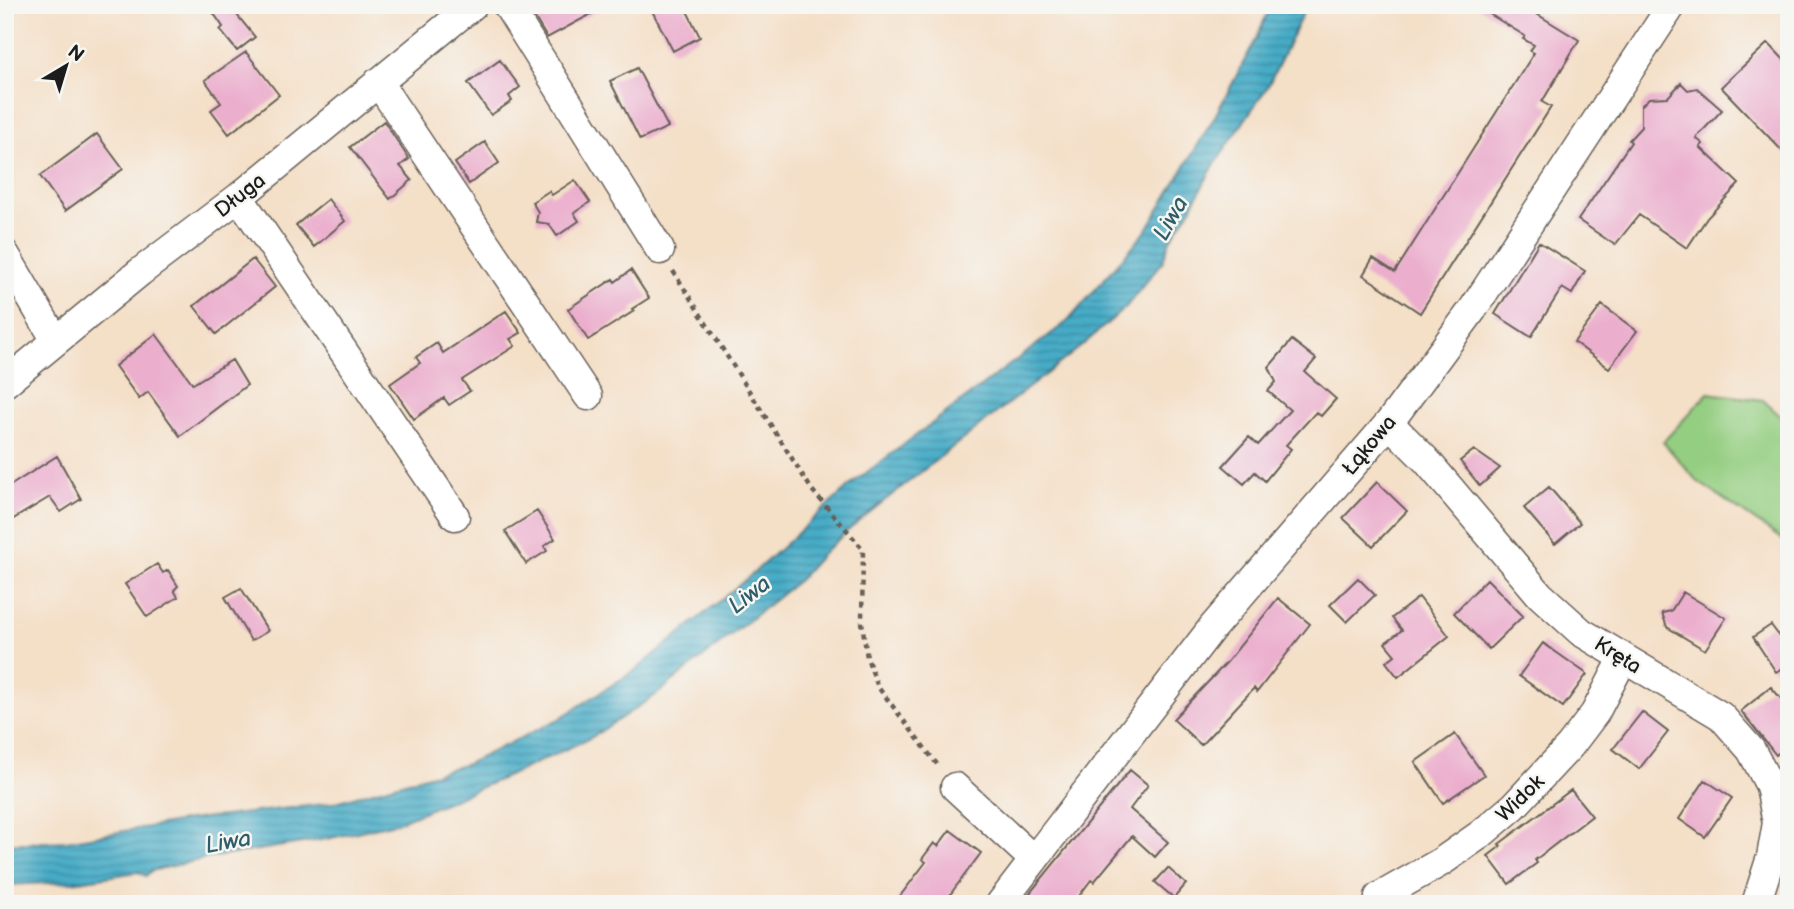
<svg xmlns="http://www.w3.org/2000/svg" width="1794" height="909" viewBox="0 0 1794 909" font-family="'Balsamiq Sans',sans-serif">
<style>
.green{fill:#94ce81;stroke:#58754e;stroke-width:2}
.water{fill:url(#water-rules);stroke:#326472;stroke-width:2}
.building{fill:#ebafcd}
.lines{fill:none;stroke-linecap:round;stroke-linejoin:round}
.minor-casing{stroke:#686058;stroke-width:31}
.path{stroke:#686058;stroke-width:4.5;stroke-dasharray:5 5;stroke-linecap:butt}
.minor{stroke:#fff;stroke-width:28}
.labels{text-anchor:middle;stroke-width:5;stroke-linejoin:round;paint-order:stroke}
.street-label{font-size:21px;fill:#1c1c1c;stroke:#f6f6f2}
.water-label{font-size:23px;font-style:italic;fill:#2f5d69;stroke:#f6f6f2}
</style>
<defs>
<pattern id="water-rules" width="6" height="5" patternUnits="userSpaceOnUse" patternTransform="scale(1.75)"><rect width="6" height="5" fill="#47acc7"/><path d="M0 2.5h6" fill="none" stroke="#3a8ba1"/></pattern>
</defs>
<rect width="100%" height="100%" fill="#f6f6f2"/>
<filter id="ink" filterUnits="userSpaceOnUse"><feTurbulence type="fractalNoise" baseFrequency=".0143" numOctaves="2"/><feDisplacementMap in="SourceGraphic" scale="14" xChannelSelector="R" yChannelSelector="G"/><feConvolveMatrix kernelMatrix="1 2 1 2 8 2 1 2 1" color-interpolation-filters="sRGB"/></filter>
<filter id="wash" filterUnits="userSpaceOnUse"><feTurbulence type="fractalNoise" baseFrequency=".00686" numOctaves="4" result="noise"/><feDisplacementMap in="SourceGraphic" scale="28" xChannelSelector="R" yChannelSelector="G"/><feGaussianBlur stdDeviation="1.57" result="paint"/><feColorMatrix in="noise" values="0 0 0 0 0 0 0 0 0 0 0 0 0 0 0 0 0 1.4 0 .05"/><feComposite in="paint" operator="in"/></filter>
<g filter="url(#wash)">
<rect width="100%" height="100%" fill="#f4dfc7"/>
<path class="green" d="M 1708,393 L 1763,400 L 1789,424 L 1789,544 L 1697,481 L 1663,442 Z"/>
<path class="water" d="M 1271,5 L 1307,5 L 1268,86 L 1213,167 L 1190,210 L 1170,240 L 1163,261 L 1126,307 L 1083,345 L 860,520 L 823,553 L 799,580 L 656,695 L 592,737 L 515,773 L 399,822 L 327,839 L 208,858 L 151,871 L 146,876 L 138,872 L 72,882 L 5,885 L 5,844 L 66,841 L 189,820 L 332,803 L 467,764 L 557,720 L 637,669 L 751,575 L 854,482 L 1068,321 L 1146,231 L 1214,118 L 1256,39 Z"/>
<g id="blocks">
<path class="building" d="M 208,5 L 229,5 L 255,37 L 237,51 L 220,30 L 223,27 Z
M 527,5 L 608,5 L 547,38 Z
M 649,5 L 684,5 L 700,37 L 673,51 Z
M 1475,5 L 1522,5 L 1579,40 L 1542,102 L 1551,107 L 1420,313 L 1363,275 L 1373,258 L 1395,272 L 1534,53 L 1530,51 L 1534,45 L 1523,39 L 1525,36 Z
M 1768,43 L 1789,65 L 1789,158 L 1721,87 Z
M 246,52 L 279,95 L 229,134 L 211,110 L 221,103 L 205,80 Z
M 500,60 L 520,87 L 509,96 L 512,101 L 491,115 L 468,83 Z
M 637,68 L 668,127 L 640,140 L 610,81 Z
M 1681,83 L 1688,90 L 1697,88 L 1722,110 L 1696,138 L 1703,144 L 1700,147 L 1739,184 L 1707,218 L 1687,248 L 1639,215 L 1615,245 L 1578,220 L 1631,142 L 1629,140 L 1641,127 L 1641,106 L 1649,98 L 1668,97 Z
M 384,121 L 409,159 L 400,166 L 412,180 L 390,199 L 350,147 Z
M 97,134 L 123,169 L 65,211 L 40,176 Z
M 485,142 L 499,163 L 469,184 L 455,163 Z
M 575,180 L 590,202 L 574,213 L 579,221 L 557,236 L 549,224 L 536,222 L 538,212 L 532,202 L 549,191 L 552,195 Z
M 328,199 L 345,221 L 314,247 L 296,225 Z
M 1539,242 L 1585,271 L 1572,294 L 1562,288 L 1531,337 L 1495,314 Z
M 253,259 L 275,287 L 216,334 L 194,306 Z
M 631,270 L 649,298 L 632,309 L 634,311 L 588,340 L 568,309 L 613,279 L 615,282 Z
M 1602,305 L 1637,331 L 1609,368 L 1574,342 Z
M 506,311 L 521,333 L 510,339 L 515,346 L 462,380 L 470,391 L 449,405 L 444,398 L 414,419 L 390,384 L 420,363 L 416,357 L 437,343 L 443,353 Z
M 156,334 L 193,384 L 232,360 L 247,385 L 180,436 L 148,392 L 139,399 L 115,366 Z
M 1292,340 L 1316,359 L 1305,372 L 1336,399 L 1321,416 L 1316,412 L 1286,445 L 1291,449 L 1265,481 L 1255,472 L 1244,484 L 1223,466 L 1249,437 L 1258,445 L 1290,410 L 1268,391 L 1276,382 L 1269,367 Z
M 1474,450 L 1500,468 L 1480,486 L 1460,461 Z
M 57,456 L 81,499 L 61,512 L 50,497 L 5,524 L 5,489 Z
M 1377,482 L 1407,511 L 1373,546 L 1343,518 Z
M 1549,487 L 1580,523 L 1555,544 L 1524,508 Z
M 537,511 L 555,539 L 544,546 L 547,551 L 526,564 L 505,531 Z
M 157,564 L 163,573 L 168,570 L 178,586 L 174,590 L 178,597 L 147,617 L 125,584 Z
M 1358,578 L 1375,595 L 1347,622 L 1330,605 Z
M 1487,579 L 1523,616 L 1489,649 L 1454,613 Z
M 241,588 L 268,631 L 251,641 L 225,597 Z
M 1683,592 L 1726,618 L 1705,650 L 1667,627 L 1662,613 L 1671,611 Z
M 1419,597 L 1449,636 L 1398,677 L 1386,662 L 1395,655 L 1385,643 L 1402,630 L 1392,618 Z
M 1278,598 L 1310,624 L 1257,692 L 1254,688 L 1201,745 L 1173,719 L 1227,662 Z
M 1771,625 L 1780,637 L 1789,632 L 1789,664 L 1776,672 L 1753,637 Z
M 1543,643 L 1587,674 L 1563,707 L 1519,676 Z
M 1771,687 L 1789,708 L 1789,744 L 1776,755 L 1741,711 Z
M 1642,712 L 1668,732 L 1639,769 L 1613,749 Z
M 1455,734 L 1484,775 L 1443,803 L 1415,762 Z
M 1130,770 L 1148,785 L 1130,809 L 1168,842 L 1155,857 L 1132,836 L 1094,882 L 1091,880 L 1073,904 L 1021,904 Z
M 1705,780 L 1732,798 L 1705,837 L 1679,819 Z
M 1571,790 L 1592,816 L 1535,860 L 1537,863 L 1509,884 L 1488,856 L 1501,846 L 1499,844 Z
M 950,830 L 981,853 L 943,904 L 894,904 L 926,862 L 922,859 L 934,843 L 938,846 Z
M 1168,868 L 1186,884 L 1174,898 L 1155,882 Z"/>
</g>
</g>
<g filter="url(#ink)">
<use href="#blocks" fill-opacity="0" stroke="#686058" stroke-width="2"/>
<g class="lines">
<defs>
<path id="minor" d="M 507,5 L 660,250
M 378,82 L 588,396
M 239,197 L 455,516
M 5,254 L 56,341
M 5,383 L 140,272 L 239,197 L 473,5
M 1389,423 L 1426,460 L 1540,595 L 1581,632 L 1721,716 L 1751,750 L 1770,786 L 1777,823 L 1771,857 L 1756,904
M 955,787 L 1034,860
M 1379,897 L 1441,862 L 1481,834 L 1514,806 L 1570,746 L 1595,713 L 1623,659
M 1000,904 L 1212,628 L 1389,423 L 1473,309 L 1672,5"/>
</defs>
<use href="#minor" class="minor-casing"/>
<path class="path" d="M 673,271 L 812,490 L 863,549 L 862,622 L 867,658 L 878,687 L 940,768"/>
<use href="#minor" class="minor"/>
</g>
</g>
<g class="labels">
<g class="street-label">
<text transform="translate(240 195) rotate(-38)" y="7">Długa</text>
<text transform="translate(1369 445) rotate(-50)" y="7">Łąkowa</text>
<text transform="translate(1618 655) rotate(32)" y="7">Kręta</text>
<text transform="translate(1520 798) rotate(-44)" y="7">Widok</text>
</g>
<g class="water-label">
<text transform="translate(1170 218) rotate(-60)" y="8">Liwa</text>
<text transform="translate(749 594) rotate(-38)" y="8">Liwa</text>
<text transform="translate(228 841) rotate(-10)" y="8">Liwa</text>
</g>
</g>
<rect width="1794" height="909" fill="none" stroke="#f6f6f2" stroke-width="28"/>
<g transform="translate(66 66) rotate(38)" stroke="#f6f6f2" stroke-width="5" paint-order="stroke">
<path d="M0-5L12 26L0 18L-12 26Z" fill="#1c1c1c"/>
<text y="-10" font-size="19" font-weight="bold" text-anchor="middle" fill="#1c1c1c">N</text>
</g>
</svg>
